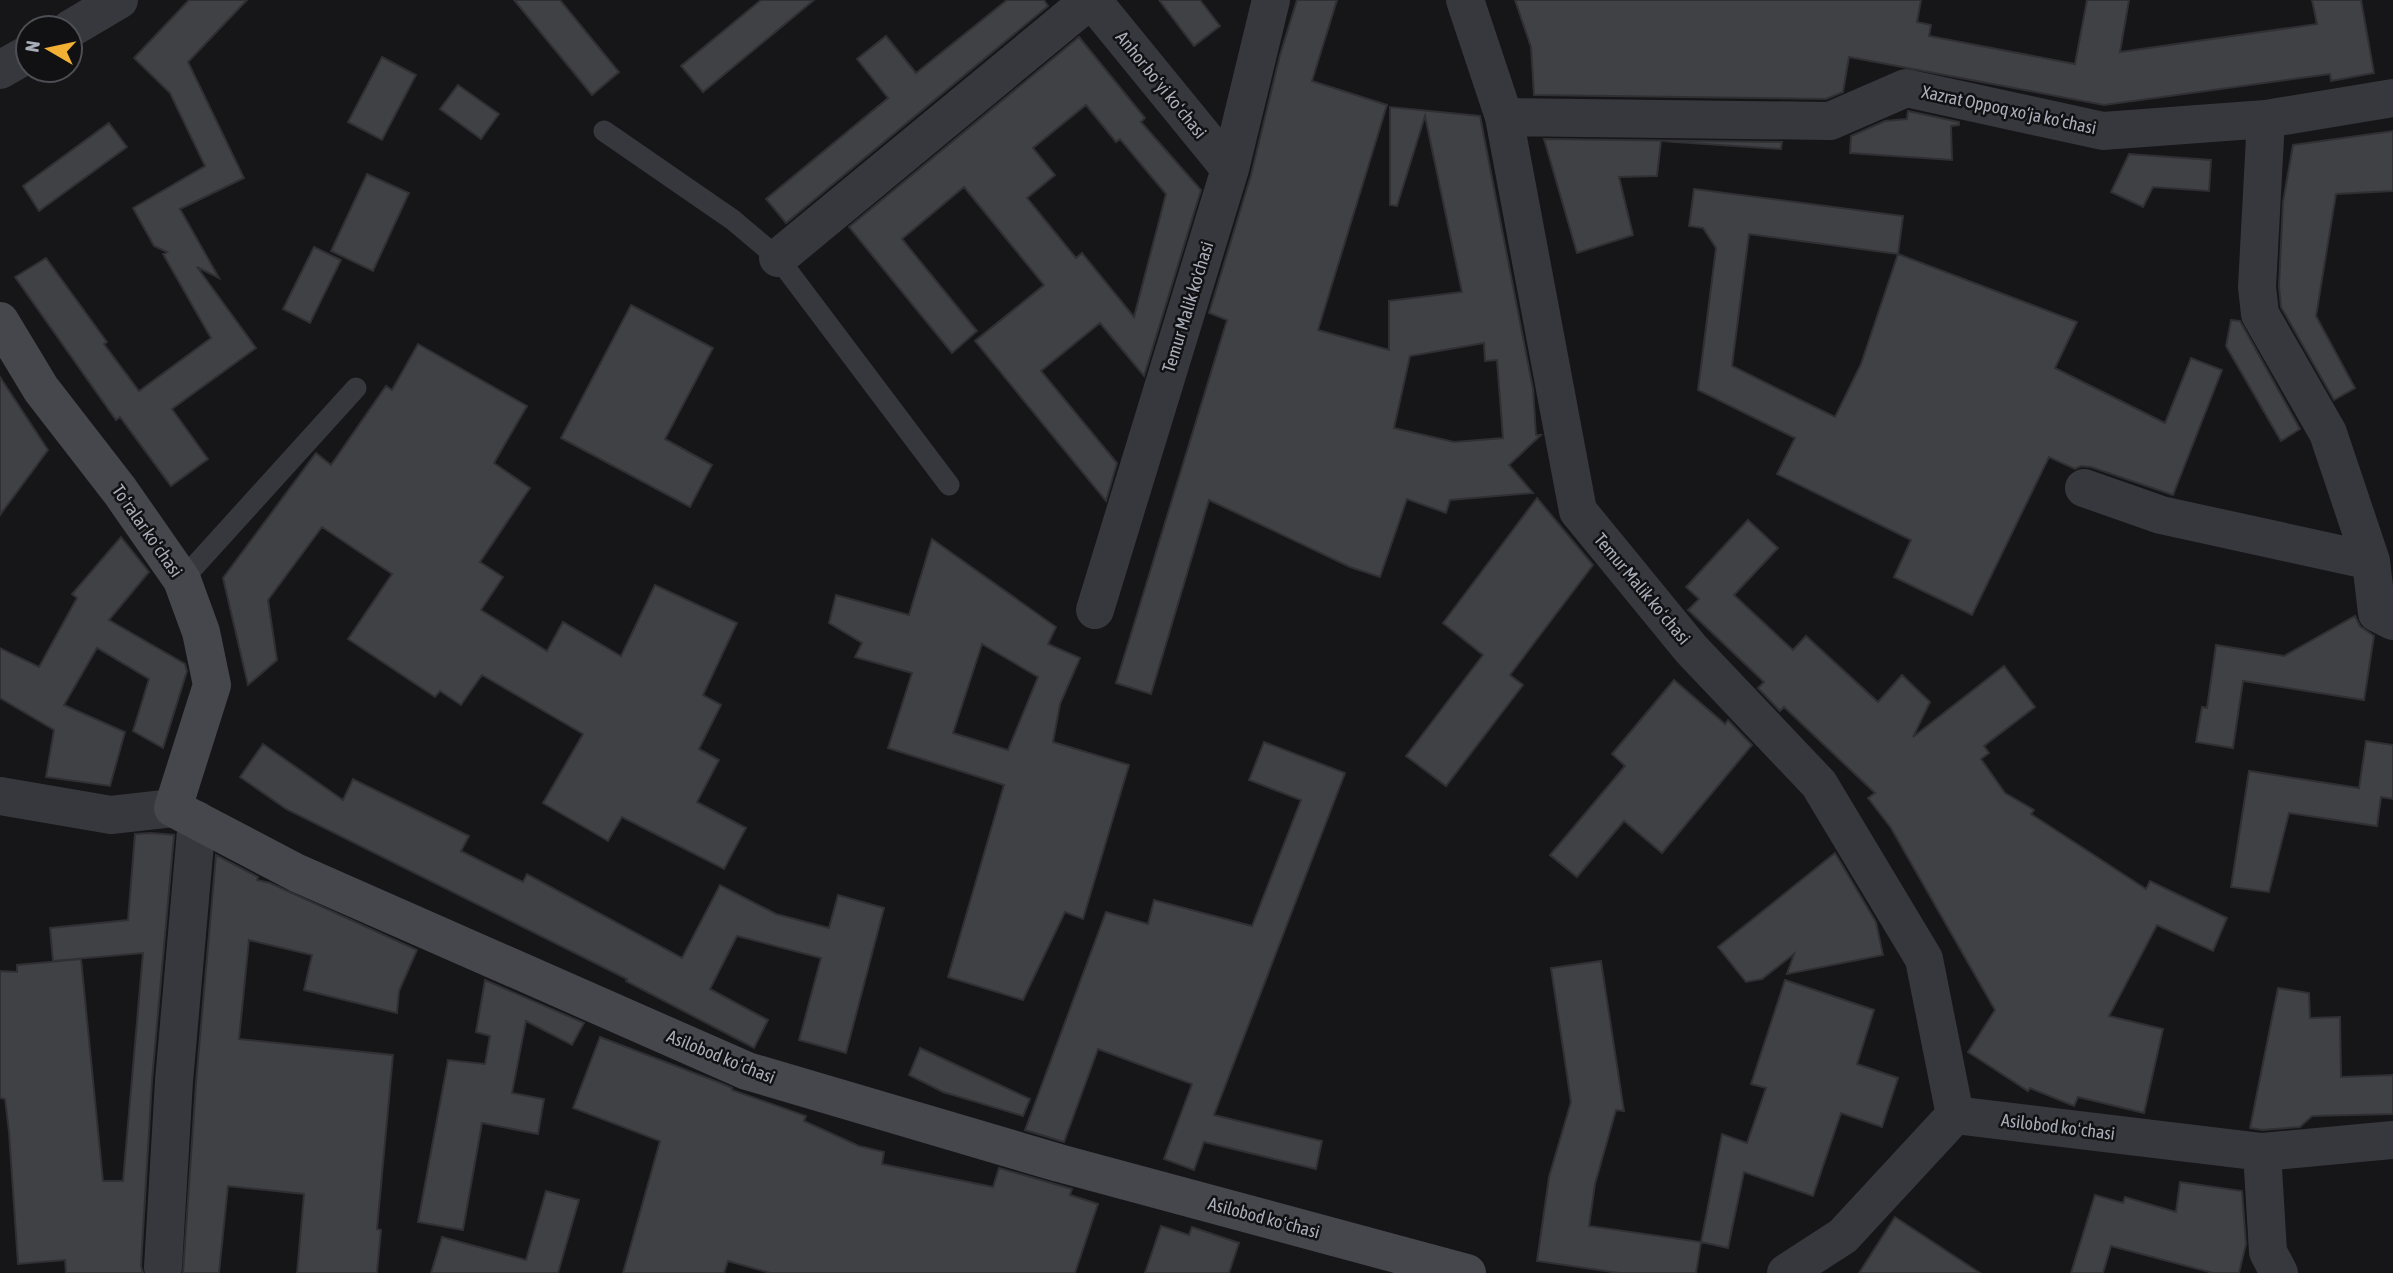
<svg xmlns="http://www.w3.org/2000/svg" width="2393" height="1273" viewBox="0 0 2393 1273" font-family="'Asap Condensed',sans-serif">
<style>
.building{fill:#404145;stroke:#303034;stroke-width:2;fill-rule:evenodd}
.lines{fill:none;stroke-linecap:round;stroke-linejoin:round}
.lane{stroke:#37383d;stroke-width:21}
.street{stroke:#37383d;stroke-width:38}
.secondary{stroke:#45474d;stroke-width:38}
.labels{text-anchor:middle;stroke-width:5;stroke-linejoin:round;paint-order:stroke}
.street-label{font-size:18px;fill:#a8adb8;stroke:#111113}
</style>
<rect width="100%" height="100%" fill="#161618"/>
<path class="building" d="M 189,0 L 247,0 L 188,62 L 244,178 L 180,209 L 219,278 L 197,267 L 256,348 L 172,409 L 208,459 L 171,486 L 120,417 L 116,420 L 15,277 L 46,258 L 107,342 L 104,344 L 139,391 L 211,338 L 163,254 L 167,252 L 154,246 L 133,208 L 205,166 L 170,93 L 134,58 Z
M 514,0 L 560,0 L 619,72 L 592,95 Z
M 761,0 L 814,0 L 703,92 L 681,66 Z
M 1007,0 L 1044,0 L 1048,6 L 786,223 L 766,199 L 888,98 L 857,59 L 886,36 L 916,73 Z
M 1159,0 L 1200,0 L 1220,26 L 1194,46 Z
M 1297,0 L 1337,0 L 1312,81 L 1387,105 L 1318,330 L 1389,350 L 1389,301 L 1462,292 L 1425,116 L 1397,206 L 1390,205 L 1390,107 L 1480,116 L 1533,389 L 1536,435 L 1541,435 L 1509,465 L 1533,493 L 1450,500 L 1446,513 L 1407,499 L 1380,577 L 1350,567 L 1209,500 L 1151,694 L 1116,683 L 1227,320 L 1209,313 L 1251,175 L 1280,55 ZM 1484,343 L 1485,361 L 1497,360 L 1503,438 L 1454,442 L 1394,428 L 1410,356 Z
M 1515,0 L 1921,0 L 1917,22 L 1931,25 L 1929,36 L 2075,64 L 2087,0 L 2129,0 L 2120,52 L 2317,24 L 2312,0 L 2361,0 L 2374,73 L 2331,81 L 2330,74 L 2104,105 L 1849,57 L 1843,92 L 1826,99 L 1534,95 L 1531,47 Z
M 1079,37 L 1145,118 L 1141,122 L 1201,190 L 1144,376 L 1100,323 L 1041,371 L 1117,463 L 1106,501 L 975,341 L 1044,285 L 964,187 L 902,239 L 977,331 L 952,353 L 849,227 ZM 1086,105 L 1116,142 L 1120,139 L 1166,194 L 1134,317 L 1082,253 L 1076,258 L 1027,198 L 1055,175 L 1033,148 Z
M 382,57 L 416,75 L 382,140 L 348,122 Z
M 458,85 L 499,114 L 481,139 L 440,109 Z
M 1908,111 L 1959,122 L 1959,125 L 1951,126 L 1952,160 L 1850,153 L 1851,136 L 1885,121 L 1907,119 Z
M 109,123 L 127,147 L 39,211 L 23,186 Z
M 2393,131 L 2393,191 L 2336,194 L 2316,316 L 2355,388 L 2334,400 L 2281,307 L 2279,286 L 2283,202 L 2293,145 Z
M 1544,139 L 1782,142 L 1781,149 L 1661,141 L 1657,176 L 1619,177 L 1633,235 L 1577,253 Z
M 2129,154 L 2211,160 L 2209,191 L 2153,187 L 2143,207 L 2111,192 Z
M 367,174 L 409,193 L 373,271 L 331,251 Z
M 1694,189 L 1903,216 L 1898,254 L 2077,322 L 2055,368 L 2165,423 L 2191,358 L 2222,370 L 2173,495 L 2091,467 L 2081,466 L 2075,469 L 2049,457 L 1972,615 L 1894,577 L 1911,540 L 1777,474 L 1795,438 L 1698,390 L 1716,248 L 1703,228 L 1689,226 ZM 1749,234 L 1898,254 L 1861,364 L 1835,417 L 1732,366 Z
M 314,247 L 341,260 L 310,323 L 283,309 Z
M 631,305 L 713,348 L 665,439 L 712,465 L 690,507 L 561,438 Z
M 2231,320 L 2240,321 L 2300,429 L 2281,441 L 2226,346 Z
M 418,344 L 527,406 L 494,463 L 530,488 L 480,562 L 503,577 L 481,610 L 547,651 L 563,622 L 621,656 L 655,585 L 737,623 L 703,695 L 721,705 L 699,749 L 719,760 L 697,802 L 746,828 L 724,869 L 622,817 L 608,841 L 543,803 L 583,734 L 482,675 L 461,705 L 440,691 L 435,697 L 348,639 L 392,574 L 322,527 L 268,600 L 277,660 L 248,685 L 223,578 L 316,453 L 331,465 L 386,386 L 392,390 Z
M 0,377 L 48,450 L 0,515 Z
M 1537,498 L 1593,565 L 1510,675 L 1523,685 L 1446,786 L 1406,756 L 1483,655 L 1443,623 Z
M 1748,520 L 1778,548 L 1734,595 L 1793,650 L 1806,636 L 1878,702 L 1902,675 L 1930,702 L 1913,737 L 2004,666 L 2035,707 L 1984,746 L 1989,753 L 1981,759 L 2005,793 L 2034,810 L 2031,814 L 2146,889 L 2150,881 L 2227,918 L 2213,951 L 2157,925 L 2109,1016 L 2163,1029 L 2144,1113 L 2078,1097 L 2074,1106 L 2030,1088 L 2028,1091 L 1968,1052 L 1995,1010 L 1891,828 L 1868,798 L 1875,793 L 1784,707 L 1780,711 L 1758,688 L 1764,682 L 1688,610 L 1699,599 L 1686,587 Z
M 121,537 L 149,572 L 109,620 L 185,664 L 187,671 L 163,748 L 133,731 L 149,679 L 97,648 L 64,705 L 125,732 L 110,786 L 46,777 L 54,730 L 0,698 L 0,648 L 39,667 L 77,598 L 72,594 Z
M 932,539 L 1056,627 L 1048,644 L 1080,658 L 1060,704 L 1053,742 L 1129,765 L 1083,919 L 1065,912 L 1023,1000 L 948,977 L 1004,785 L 888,748 L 912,673 L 855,657 L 862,643 L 829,623 L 836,595 L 909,615 ZM 982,644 L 1038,677 L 1008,750 L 953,733 Z
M 2355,616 L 2360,626 L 2374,636 L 2364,700 L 2243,681 L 2233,748 L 2196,742 L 2202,707 L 2207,708 L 2216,645 L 2284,656 Z
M 1674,680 L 1725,724 L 1728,720 L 1752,745 L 1662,853 L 1624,821 L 1577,877 L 1550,855 L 1625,766 L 1612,754 Z
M 2366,741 L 2393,745 L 2393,799 L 2381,797 L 2377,826 L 2289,813 L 2269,892 L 2231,887 L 2249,771 L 2359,788 Z
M 1264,742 L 1345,773 L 1214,1115 L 1322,1141 L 1316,1169 L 1204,1142 L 1194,1170 L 1164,1159 L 1192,1084 L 1098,1049 L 1064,1142 L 1025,1130 L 1106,912 L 1148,924 L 1154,900 L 1252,926 L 1301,800 L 1249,780 Z
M 263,744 L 343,800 L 353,779 L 469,836 L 461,851 L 523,882 L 527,874 L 682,958 L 720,885 L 776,914 L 829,928 L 838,895 L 884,908 L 846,1053 L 799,1040 L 821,958 L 737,936 L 710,989 L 768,1020 L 754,1048 L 626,981 L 627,979 L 286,809 L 240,777 Z
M 151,833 L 174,835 L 152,1080 L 141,1266 L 143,1273 L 66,1273 L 65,1260 L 18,1264 L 9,1132 L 5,1099 L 0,1098 L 0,971 L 17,972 L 17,965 L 81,959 L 103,1181 L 123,1181 L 143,953 L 53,961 L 50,928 L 128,920 L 135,834 Z
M 1835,853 L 1876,922 L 1883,955 L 1787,974 L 1794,954 L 1762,979 L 1746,982 L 1718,947 Z
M 216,855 L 258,877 L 257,880 L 270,883 L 417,950 L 399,991 L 397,1013 L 304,990 L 312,955 L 249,940 L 239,1039 L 393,1055 L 377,1229 L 381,1230 L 377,1273 L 297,1273 L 304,1194 L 228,1186 L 219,1273 L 183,1273 L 196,1083 Z
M 1601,961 L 1624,1111 L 1616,1110 L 1595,1184 L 1589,1226 L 1701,1242 L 1696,1273 L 1619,1273 L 1537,1261 L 1549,1177 L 1571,1102 L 1551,968 Z
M 485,980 L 584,1023 L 572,1045 L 526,1021 L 512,1093 L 544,1099 L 538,1134 L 482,1123 L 463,1230 L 418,1222 L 448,1060 L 485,1064 L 490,1036 L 476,1032 Z
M 1785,980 L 1874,1010 L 1857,1064 L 1898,1078 L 1882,1127 L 1841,1113 L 1813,1196 L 1744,1172 L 1728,1248 L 1701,1242 L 1722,1134 L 1747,1143 L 1766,1088 L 1751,1084 Z
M 2278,988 L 2309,993 L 2310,1018 L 2340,1017 L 2341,1077 L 2393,1075 L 2393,1114 L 2312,1116 L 2300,1127 L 2262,1130 L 2250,1128 Z
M 600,1037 L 723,1084 L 732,1088 L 732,1090 L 806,1116 L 804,1121 L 859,1146 L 884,1152 L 882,1164 L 993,1187 L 999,1168 L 1072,1189 L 1070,1195 L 1098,1204 L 1075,1273 L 770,1273 L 728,1261 L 724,1273 L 623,1273 L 660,1141 L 573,1108 Z
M 920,1048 L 1030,1099 L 1023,1116 L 943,1092 L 909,1075 Z
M 2180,1182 L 2242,1191 L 2246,1244 L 2239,1273 L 2213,1273 L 2111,1246 L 2103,1273 L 2071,1273 L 2095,1195 L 2123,1203 L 2125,1197 L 2176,1212 Z
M 546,1191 L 579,1200 L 558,1273 L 431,1273 L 442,1237 L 526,1260 Z
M 1895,1217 L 1980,1273 L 1859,1273 Z
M 1161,1226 L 1189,1235 L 1192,1227 L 1239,1243 L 1229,1273 L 1145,1273 Z"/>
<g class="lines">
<path class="lane" d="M 604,131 L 733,220 L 778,258 L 949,485
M 182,580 L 356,388"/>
<path class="street" d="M 1092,0 L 1230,169
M 1465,0 L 1504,117 L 1578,511 L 1691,649 L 1819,784 L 1924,959 L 1955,1115
M 70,29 L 119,0
M 0,70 L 28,54
M 1504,117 L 1830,121 L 1906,88 L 2103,131 L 2266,119 L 2393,98
M 2266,119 L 2257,287 L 2260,314 L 2328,433 L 2371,561 L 2377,613 L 2393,621
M 778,258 L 1090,0
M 2084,488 L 2161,515 L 2371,561
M 1095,610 L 1230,169 L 1271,0
M 0,796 L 111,815 L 173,808
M 2262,1152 L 2268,1252 L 2279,1273
M 163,1267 L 174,1081 L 197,820
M 1786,1273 L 1843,1236 L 1955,1115 L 2262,1152 L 2393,1140"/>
<path class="secondary" d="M 0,321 L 41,389 L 120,491 L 182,580 L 201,632 L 212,685 L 173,808 L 297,873 L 747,1071 L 1059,1163 L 1467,1273"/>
</g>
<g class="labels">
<g class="street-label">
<text transform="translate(1161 85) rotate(51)" y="6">Anhor boʻyi koʻchasi</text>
<text transform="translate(2009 110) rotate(12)" y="6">Xazrat Oppoq xo‘ja ko‘chasi</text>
<text transform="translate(1188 307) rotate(-73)" y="6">Temur Malik ko'chasi</text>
<text transform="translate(147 531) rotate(55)" y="6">Toʻralar koʻchasi</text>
<text transform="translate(1642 589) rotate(50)" y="6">Temur Malik koʻchasi</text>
<text transform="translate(721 1057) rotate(22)" y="6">Asilobod koʻchasi</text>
<text transform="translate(2058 1127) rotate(7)" y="6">Asilobod koʻchasi</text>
<text transform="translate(1264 1218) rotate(15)" y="6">Asilobod koʻchasi</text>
</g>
</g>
<g transform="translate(49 49) rotate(279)"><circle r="33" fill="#111113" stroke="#4d4f55" stroke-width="2"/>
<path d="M0-5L12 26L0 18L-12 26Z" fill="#f2b134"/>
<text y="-10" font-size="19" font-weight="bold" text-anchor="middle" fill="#a8adb8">N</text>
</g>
</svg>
